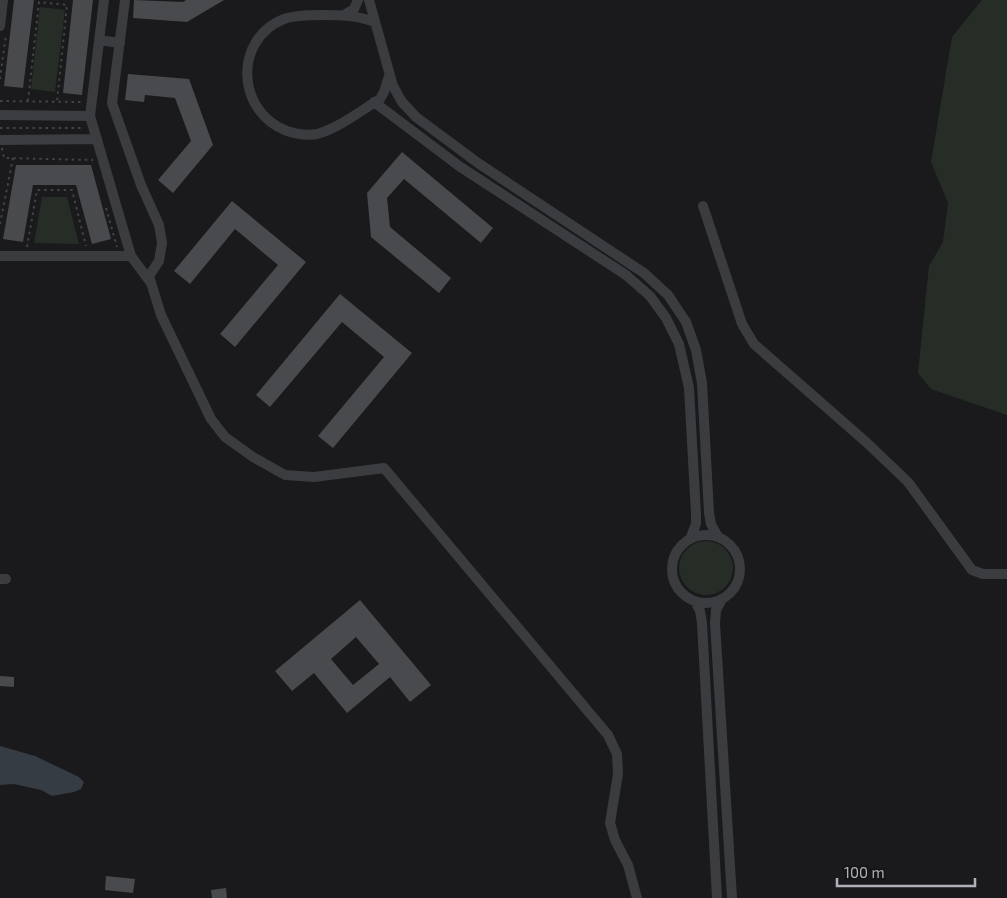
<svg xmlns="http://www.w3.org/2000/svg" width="1007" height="898" viewBox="0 0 1007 898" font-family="'Exo 2',sans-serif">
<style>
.green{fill:#262d27}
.water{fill:#353c43}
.building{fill:#494a4e;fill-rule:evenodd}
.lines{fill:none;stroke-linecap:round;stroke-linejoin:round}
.path{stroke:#414347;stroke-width:2;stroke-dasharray:2.5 4;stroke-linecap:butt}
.minor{stroke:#3b3c40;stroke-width:10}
</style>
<rect width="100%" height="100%" fill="#1a1a1c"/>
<path class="green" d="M 982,0 L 1007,0 L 1007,415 L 931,389 L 918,373 L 929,266 L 943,242 L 948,203 L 931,162 L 952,37 Z
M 40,7 L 65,10 L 55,92 L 31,89 Z
M 42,197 L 67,197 L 79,244 L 34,243 Z
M679 568a27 27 0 1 1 54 0a27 27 0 1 1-54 0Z"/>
<path class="water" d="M 0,746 L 35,756 L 79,777 L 84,782 L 81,789 L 74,792 L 52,796 L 41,790 L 14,784 L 0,785 Z"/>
<path class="building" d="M 14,0 L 34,0 L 23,88 L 4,86 Z
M 73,0 L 93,0 L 82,95 L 63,93 Z
M 134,0 L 183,2 L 186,0 L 224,0 L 187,22 L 133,18 Z
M 128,74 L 189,79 L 213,145 L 173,193 L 158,180 L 191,141 L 175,98 L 145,95 L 144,102 L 125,100 Z
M 402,152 L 493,228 L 481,243 L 404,179 L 387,198 L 390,227 L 451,278 L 439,293 L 371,237 L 367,193 Z
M 16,165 L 91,165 L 111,239 L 92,244 L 76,185 L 33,185 L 23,242 L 3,239 Z
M 232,201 L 306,262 L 235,347 L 220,334 L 278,265 L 235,229 L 190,284 L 174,271 Z
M 340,294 L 412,353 L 333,448 L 318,436 L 384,357 L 342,322 L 270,407 L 256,395 Z
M 360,600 L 431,685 L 410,702 L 390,677 L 347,713 L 314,673 L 292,691 L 275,671 ZM 356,637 L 379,664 L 353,685 L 331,659 Z
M 0,676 L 14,677 L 14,687 L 0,686 Z
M 106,876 L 135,879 L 133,893 L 105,890 Z
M 226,888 L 227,898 L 212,898 L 211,890 Z"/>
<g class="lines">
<path class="path" d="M 0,79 L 6,34
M 0,101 L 82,102
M 28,101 L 39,2 L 67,5 L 57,102
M 0,128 L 83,128
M 2,148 L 4,158 L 93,160
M 106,208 L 117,247
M 0,224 L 13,158
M 27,247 L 37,190 L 72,190 L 86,246"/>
<path class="minor" d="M 125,0 L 112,103 L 141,185 L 159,225 L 162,243 L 159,261 L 149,276 L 161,315 L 211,419 L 225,437 L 253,457 L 285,475 L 314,477 L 384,468 L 608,735 L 617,754 L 618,774 L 610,823 L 615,840 L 628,865 L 637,898
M 369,0 L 393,86 L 402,102 L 416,117 L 478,163 L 644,273 L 668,295 L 686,322 L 696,350 L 702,383 L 709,513 L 711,524 L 718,537
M 344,15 L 354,9 L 358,0
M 374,22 C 357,15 340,15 322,15 C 310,15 296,15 284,19 C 233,39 236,112 287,131 C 296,134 307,136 317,134 C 339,128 360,111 380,99 L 384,92 L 389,76
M 0,26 L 3,0
M 99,40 L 120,43
M 374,102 L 459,166 L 626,275 L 650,296 L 666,318 L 679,344 L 689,388 L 696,514 L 696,524 L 690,539
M 0,115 L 90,116
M 0,140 L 97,139
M 703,206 L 742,324 L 754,344 L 866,442 L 908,482 L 972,570 L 983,574 L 1007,574
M 0,256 L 131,256 L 90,116 L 104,0
M 131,256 L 151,283
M672 569a34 34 0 1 1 68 0a34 34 0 1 1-68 0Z
M 0,579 L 6,579
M 722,599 L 716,610 L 715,623 L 732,898
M 695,601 L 700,611 L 702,623 L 717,898"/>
</g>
<path d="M837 878v8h138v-8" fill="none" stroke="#aeb1ba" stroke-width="2.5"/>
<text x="844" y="878" font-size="15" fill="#aeb1ba" stroke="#151517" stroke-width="4" paint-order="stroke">100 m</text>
</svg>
